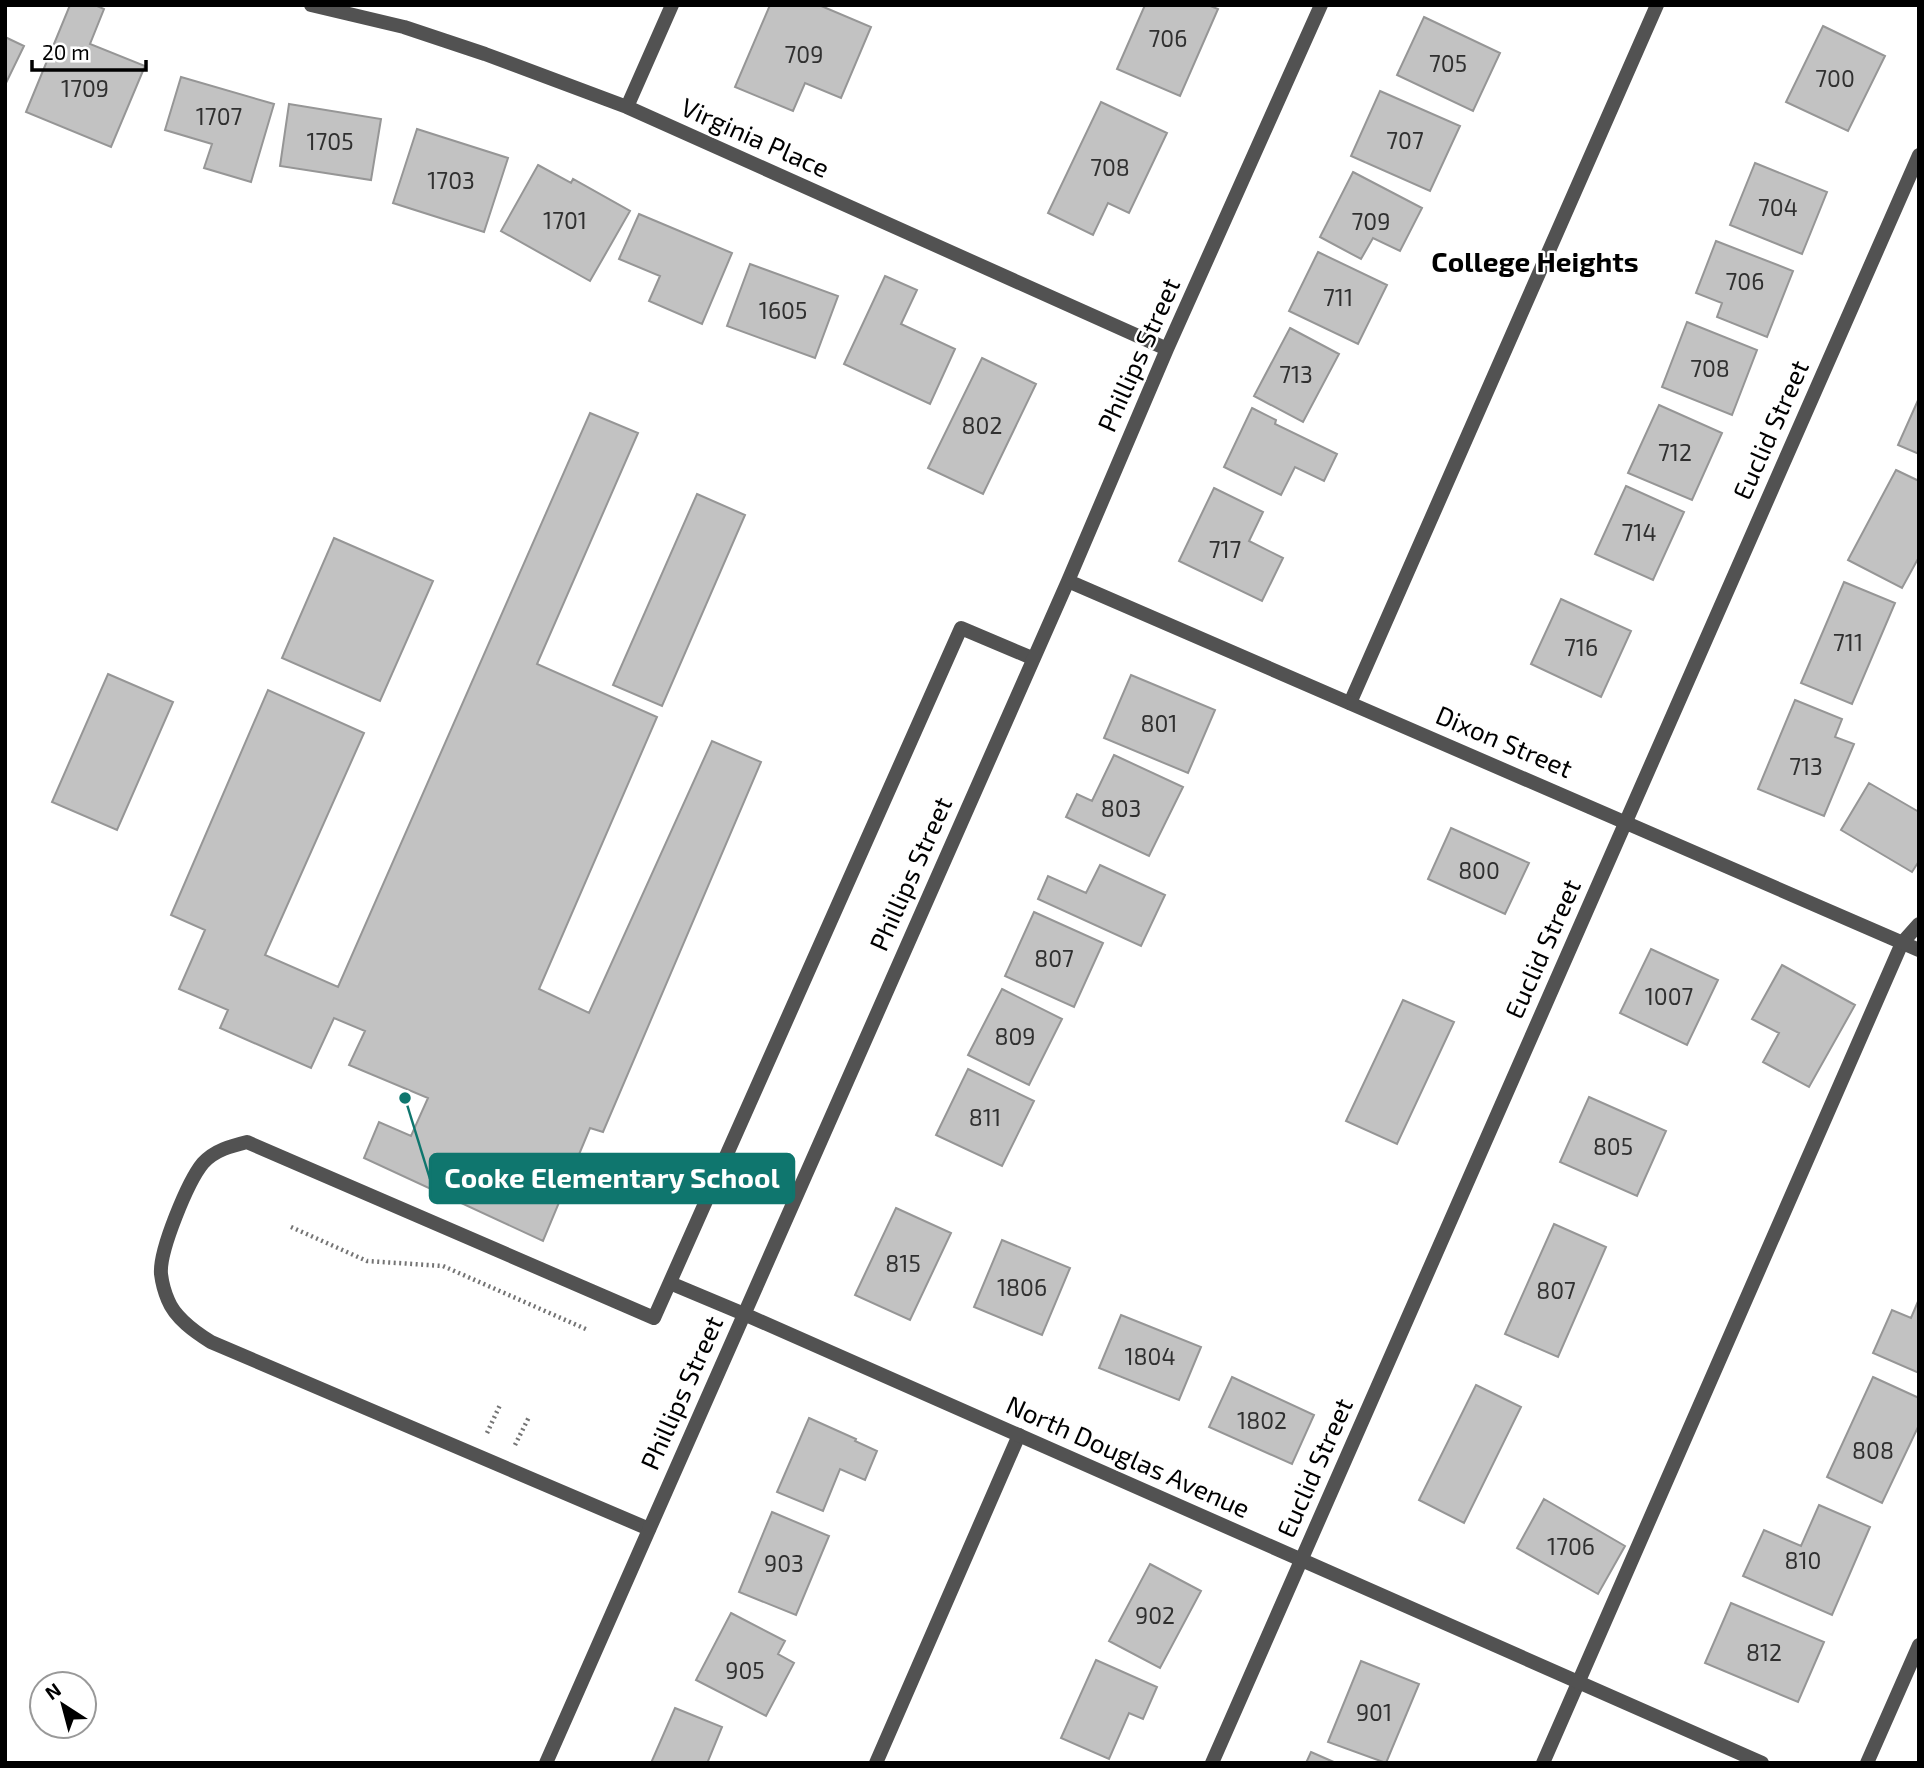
<svg xmlns="http://www.w3.org/2000/svg" width="1924" height="1768" viewBox="0 0 1924 1768" font-family="'Exo 2',sans-serif">
<style>
.building{fill:#c2c2c2;stroke:#969696;stroke-width:2}
.lines{fill:none;stroke-linecap:round;stroke-linejoin:round}
.path{stroke:#747474;stroke-width:4.5;stroke-dasharray:2 3.5;stroke-linecap:butt}
.service{stroke:#525252;stroke-width:14}
.minor{stroke:#525252;stroke-width:14}
.labels{text-anchor:middle;stroke-width:5;stroke-linejoin:round;paint-order:stroke}
.number-label{font-size:23px;fill:#303030}
.street-label{font-size:26px;fill:#000;stroke:#fff}
.neighbourhood-label{font-size:28px;font-weight:bold;fill:#000;stroke:#fff}
.leader{fill:none;stroke:#0f766e;stroke-width:2.5}
.callout-dot{fill:#0f766e;stroke:#fff;stroke-width:2.5}
.callout{fill:#0f766e;stroke:#0f766e;stroke-width:2.5}
.callout-label{font-size:28px;text-anchor:middle;font-weight:bold;fill:#fff}
</style>
<rect width="100%" height="100%" fill="#fff"/>
<path class="building" d="M 70,5 L 95,5 L 104,9 L 90,44 L 145,66 L 111,147 L 26,112 Z
M 770,5 L 819,5 L 871,27 L 841,98 L 805,83 L 793,111 L 735,87 Z
M 1145,5 L 1208,5 L 1218,9 L 1180,96 L 1117,69 Z
M 1424,17 L 1500,53 L 1473,111 L 1397,75 Z
M 1823,26 L 1885,56 L 1848,131 L 1786,102 Z
M 5,37 L 24,46 L 5,85 Z
M 181,77 L 274,104 L 251,182 L 204,168 L 212,144 L 165,130 Z
M 1380,91 L 1460,126 L 1430,191 L 1351,156 Z
M 1101,102 L 1167,133 L 1129,213 L 1108,203 L 1093,235 L 1048,213 Z
M 289,104 L 381,119 L 371,180 L 280,166 Z
M 417,129 L 508,158 L 484,232 L 393,203 Z
M 1755,163 L 1827,192 L 1802,254 L 1730,225 Z
M 538,165 L 571,183 L 573,179 L 630,211 L 590,281 L 501,231 Z
M 1353,172 L 1422,208 L 1400,251 L 1373,238 L 1361,259 L 1320,237 Z
M 639,214 L 732,253 L 702,324 L 649,301 L 660,276 L 619,259 Z
M 1716,241 L 1793,271 L 1767,337 L 1717,317 L 1722,303 L 1696,293 Z
M 1318,252 L 1387,285 L 1358,344 L 1289,311 Z
M 750,264 L 838,296 L 815,358 L 727,326 Z
M 885,276 L 917,290 L 901,324 L 955,349 L 930,404 L 844,364 Z
M 1687,322 L 1757,350 L 1732,415 L 1662,387 Z
M 1290,328 L 1339,354 L 1303,422 L 1254,396 Z
M 982,358 L 1036,384 L 983,494 L 928,468 Z
M 1919,398 L 1919,454 L 1898,445 Z
M 1659,405 L 1722,433 L 1692,500 L 1628,473 Z
M 1252,408 L 1276,420 L 1275,424 L 1337,454 L 1324,481 L 1295,467 L 1281,495 L 1224,467 Z
M 590,413 L 638,433 L 537,664 L 657,717 L 539,989 L 589,1013 L 712,741 L 761,762 L 603,1132 L 590,1128 L 543,1241 L 364,1158 L 379,1122 L 411,1136 L 428,1098 L 349,1065 L 365,1031 L 334,1018 L 311,1068 L 220,1028 L 228,1010 L 179,989 L 205,930 L 171,915 L 268,690 L 364,733 L 265,955 L 338,987 Z
M 1896,470 L 1919,481 L 1919,557 L 1902,588 L 1848,560 Z
M 1626,486 L 1684,512 L 1653,580 L 1595,554 Z
M 1214,488 L 1263,512 L 1249,541 L 1283,558 L 1262,601 L 1179,561 Z
M 697,494 L 745,515 L 662,706 L 613,685 Z
M 334,538 L 433,581 L 380,701 L 282,658 Z
M 1844,582 L 1895,603 L 1852,704 L 1801,683 Z
M 1561,599 L 1631,631 L 1601,697 L 1531,664 Z
M 108,674 L 173,702 L 117,830 L 52,802 Z
M 1131,675 L 1215,710 L 1188,773 L 1104,738 Z
M 1795,700 L 1842,719 L 1835,737 L 1854,744 L 1824,816 L 1758,789 Z
M 1114,755 L 1183,787 L 1149,856 L 1066,817 L 1077,794 L 1092,801 Z
M 1869,783 L 1919,812 L 1919,861 L 1912,872 L 1841,830 Z
M 1451,828 L 1529,863 L 1505,914 L 1428,879 Z
M 1100,865 L 1165,895 L 1141,946 L 1038,899 L 1048,876 L 1086,893 Z
M 1034,912 L 1103,943 L 1074,1007 L 1005,976 Z
M 1651,949 L 1718,980 L 1687,1045 L 1620,1013 Z
M 1782,965 L 1855,1005 L 1809,1087 L 1763,1062 L 1779,1033 L 1752,1019 Z
M 1002,989 L 1062,1019 L 1029,1085 L 968,1055 Z
M 1403,1000 L 1454,1022 L 1397,1144 L 1346,1121 Z
M 968,1069 L 1034,1101 L 1002,1166 L 936,1135 Z
M 1589,1097 L 1666,1131 L 1637,1196 L 1560,1162 Z
M 896,1208 L 951,1233 L 910,1320 L 855,1295 Z
M 1554,1224 L 1606,1247 L 1558,1357 L 1505,1334 Z
M 1002,1240 L 1070,1268 L 1042,1335 L 974,1307 Z
M 1919,1299 L 1919,1373 L 1873,1353 L 1892,1310 L 1911,1318 Z
M 1121,1315 L 1201,1347 L 1179,1400 L 1099,1368 Z
M 1232,1377 L 1314,1415 L 1292,1464 L 1209,1427 Z
M 1873,1377 L 1919,1398 L 1919,1425 L 1882,1503 L 1827,1477 Z
M 1476,1385 L 1521,1407 L 1464,1523 L 1419,1500 Z
M 809,1418 L 856,1439 L 855,1441 L 877,1451 L 865,1480 L 840,1469 L 823,1511 L 777,1492 Z
M 1544,1499 L 1625,1546 L 1598,1594 L 1517,1548 Z
M 1819,1505 L 1870,1527 L 1832,1615 L 1743,1576 L 1764,1530 L 1801,1546 Z
M 772,1512 L 829,1536 L 796,1615 L 739,1592 Z
M 1150,1564 L 1201,1591 L 1160,1668 L 1109,1641 Z
M 1731,1603 L 1824,1642 L 1798,1702 L 1705,1663 Z
M 731,1613 L 785,1641 L 778,1654 L 794,1663 L 766,1716 L 696,1680 Z
M 1096,1660 L 1157,1687 L 1143,1719 L 1129,1713 L 1109,1759 L 1061,1738 Z
M 1361,1661 L 1419,1684 L 1386,1763 L 1328,1742 Z
M 675,1708 L 722,1727 L 708,1761 L 711,1763 L 651,1763 Z
M 1311,1752 L 1336,1763 L 1306,1763 Z"/>
<g class="lines">
<path class="path" d="M 291,1227 L 367,1261 L 443,1266 L 588,1330
M 487,1433 L 500,1405
M 515,1445 L 529,1417"/>
<path class="service" d="M 1350,703 L 1657,5
M 670,1283 L 744,1314
M 649,1529 L 211,1342 C 195,1332 175,1318 168,1300 C 165,1293 162,1282 161,1274 C 159,1251 188,1181 203,1163 C 215,1150 231,1146 247,1142 L 654,1318 L 961,628 L 1032,658
M 876,1763 L 1019,1435
M 1543,1763 L 1902,943 L 1919,924"/>
<path class="minor" d="M 311,5 L 404,27 L 485,54 L 627,107 L 1167,349
M 627,107 L 672,5
M 1068,581 L 1919,950
M 744,1314 L 1762,1763
M 546,1763 L 1068,581 L 1167,349 L 1321,5
M 1212,1763 L 1919,155
M 1867,1763 L 1919,1645"/>
</g>
<g class="labels">
<g class="number-label">
<text x="1168" y="47">706</text>
<text x="804" y="63">709</text>
<text x="1448" y="72">705</text>
<text x="1835" y="87">700</text>
<text x="85" y="97">1709</text>
<text x="219" y="125">1707</text>
<text x="1405" y="149">707</text>
<text x="330" y="150">1705</text>
<text x="1110" y="176">708</text>
<text x="451" y="189">1703</text>
<text x="1778" y="216">704</text>
<text x="565" y="229">1701</text>
<text x="1371" y="230">709</text>
<text x="1745" y="290">706</text>
<text x="1338" y="306">711</text>
<text x="783" y="319">1605</text>
<text x="1710" y="377">708</text>
<text x="1296" y="383">713</text>
<text x="982" y="434">802</text>
<text x="1675" y="461">712</text>
<text x="1639" y="541">714</text>
<text x="1225" y="558">717</text>
<text x="1848" y="651">711</text>
<text x="1581" y="656">716</text>
<text x="1159" y="732">801</text>
<text x="1806" y="775">713</text>
<text x="1121" y="817">803</text>
<text x="1479" y="879">800</text>
<text x="1054" y="967">807</text>
<text x="1669" y="1005">1007</text>
<text x="1015" y="1045">809</text>
<text x="985" y="1126">811</text>
<text x="1613" y="1155">805</text>
<text x="903" y="1272">815</text>
<text x="1022" y="1296">1806</text>
<text x="1556" y="1299">807</text>
<text x="1150" y="1365">1804</text>
<text x="1262" y="1429">1802</text>
<text x="1873" y="1459">808</text>
<text x="1571" y="1555">1706</text>
<text x="1803" y="1569">810</text>
<text x="784" y="1572">903</text>
<text x="1155" y="1624">902</text>
<text x="1764" y="1661">812</text>
<text x="745" y="1679">905</text>
<text x="1374" y="1721">901</text>
</g>
<g class="street-label">
<text transform="translate(755 138) rotate(24)" y="9">Virginia Place</text>
<text transform="translate(1139 355) rotate(-66)" y="9">Phillips Street</text>
<text transform="translate(1771 430) rotate(-66)" y="9">Euclid Street</text>
<text transform="translate(1504 742) rotate(23)" y="9">Dixon Street</text>
<text transform="translate(911 874) rotate(-66)" y="9">Phillips Street</text>
<text transform="translate(1543 949) rotate(-66)" y="9">Euclid Street</text>
<text transform="translate(682 1393) rotate(-66)" y="9">Phillips Street</text>
<text transform="translate(1128 1457) rotate(24)" y="9">North Douglas Avenue</text>
<text transform="translate(1315 1468) rotate(-66)" y="9">Euclid Street</text>
</g>
<g class="neighbourhood-label">
<text x="1535" y="272">College Heights</text>
</g>
</g>
<path class="leader" d="M405 1098L430 1179"/>
<circle class="callout-dot" cx="405" cy="1098" r="7"/>
<rect class="callout" x="430" y="1154" width="364" height="49" rx="7"/>
<g class="callout-label">
<text x="612" y="1188">Cooke Elementary School</text>
</g>
<rect width="1924" height="1768" fill="none" stroke="#000000" stroke-width="14"/>
<g transform="translate(63 1705) rotate(324)"><circle r="33" fill="#ffffff" stroke="#999999" stroke-width="2"/>
<path d="M0-5L12 26L0 18L-12 26Z" fill="#000000"/>
<text y="-10" font-size="19" font-weight="bold" text-anchor="middle" fill="#000000">N</text>
</g>
<path d="M32 60v10h114v-10" fill="none" stroke="#000000" stroke-width="3.5"/>
<text x="42" y="60" font-size="21" fill="#000000" stroke="#ffffff" stroke-width="5" paint-order="stroke">20 m</text>
</svg>
